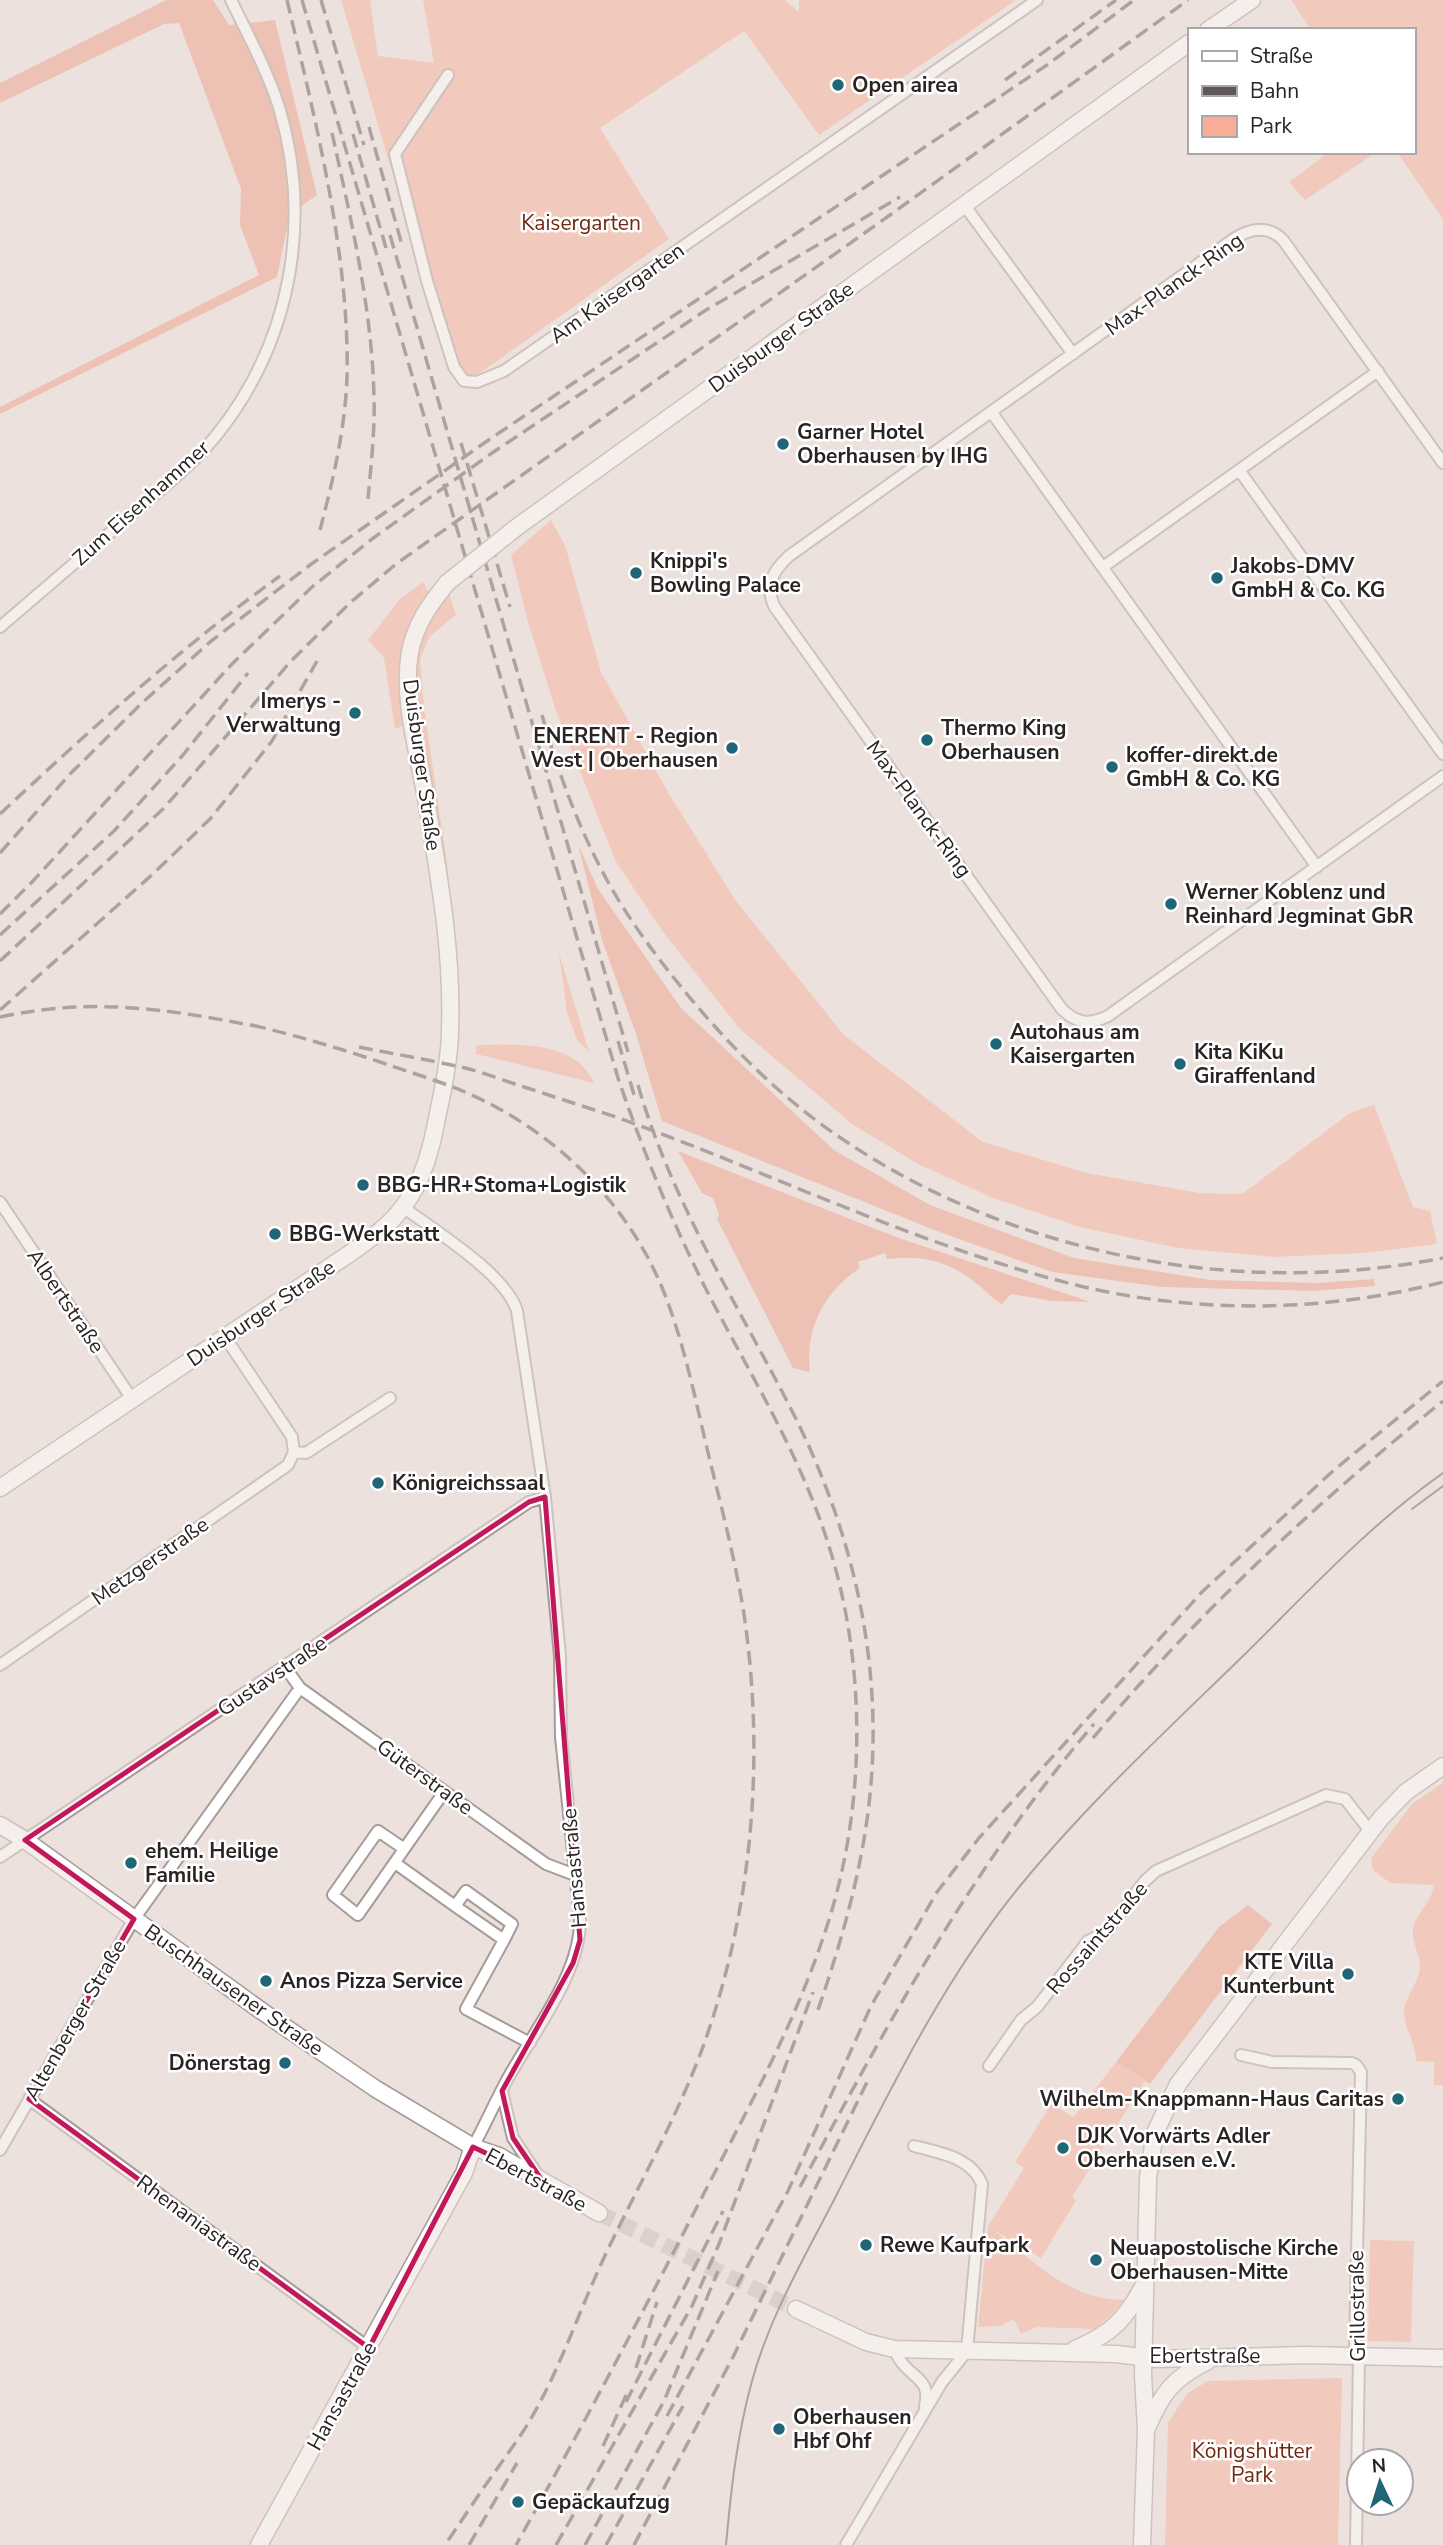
<svg xmlns="http://www.w3.org/2000/svg" width="1443" height="2545" viewBox="0 0 1443 2545" font-family="'Nunito Sans',sans-serif">
<style>
.green{fill:#f9ad97}
.forest{fill:#ed9c84}
.lines{fill:none;stroke-linecap:round;stroke-linejoin:round}
.secondary-tunnel{stroke:#c5bbb8;stroke-width:16;stroke-dasharray:16 8;stroke-linecap:butt}
.street-casing{stroke:#a69b98;stroke-width:14}
.secondary-casing{stroke:#a69b98;stroke-width:19}
.street{stroke:#fff;stroke-width:10}
.secondary{stroke:#fff;stroke-width:16}
.tram{stroke:#5e5856;stroke-width:2}
.rail{stroke:#5e5856;stroke-width:3.5;stroke-dasharray:14 7;stroke-linecap:butt}
.secondary-bridge-casing{stroke:#a69b98;stroke-width:19;stroke-linecap:butt}
.secondary-bridge{stroke:#fff;stroke-width:16}
.marked{fill:none;stroke:#c2185b;stroke-width:5;stroke-linejoin:round}
.poi-dot{fill:#206676;stroke:#fff;stroke-width:2.5}
.labels{text-anchor:middle;stroke-width:5;stroke-linejoin:round;paint-order:stroke}
.poi-label{font-size:21px;font-weight:bold;fill:#292423;stroke:#fff;text-anchor:start}
.park-label{font-size:21px;fill:#6f2812;stroke:#fff}
.street-label{font-size:21px;fill:#292423;stroke:#fff}
</style>
<rect width="100%" height="100%" fill="#ece1dd"/>
<path class="green" d="M 341,0 L 370,0 L 378,56 L 434,63 L 423,0 L 785,0 L 799,12 L 799,0 L 1016,0 L 819,135 L 744,31 L 600,128 L 669,239 L 463,385 L 390,165 Z
M 1291,0 L 1443,0 L 1443,219 L 1397,152 L 1413,152 L 1413,30 L 1311,30 Z
M 1329,152 L 1377,152 L 1305,200 L 1289,182 Z
M 551,520 L 565,545 L 601,672 L 668,792 L 736,901 L 844,1035 L 983,1142 L 1087,1173 L 1199,1193 L 1242,1194 L 1350,1113 L 1374,1105 L 1413,1207 L 1430,1211 L 1437,1244 L 1365,1253 L 1274,1257 L 1178,1248 L 1080,1227 L 993,1198 L 918,1164 L 852,1124 L 740,1029 L 663,932 L 615,860 L 555,708 L 528,622 L 511,555 Z
M 445,581 L 456,615 L 430,636 L 420,659 L 424,708 L 447,863 L 460,1007 L 453,1007 L 410,723 L 395,729 L 384,658 L 368,640 L 399,600 L 423,582 L 430,595 Z
M 559,953 L 589,1052 L 577,1040 L 567,1012 Z
M 476,1045 C 516,1044 576,1040 594,1083 L 476,1054 Z
M 1443,1783 L 1443,2085 L 1434,2085 L 1434,2062 L 1416,2061 C 1416,2044 1405,2030 1404,2013 C 1404,1997 1419,1983 1420,1967 C 1420,1953 1411,1943 1413,1929 C 1416,1913 1432,1902 1434,1885 L 1390,1883 L 1373,1870 L 1371,1858 L 1412,1804 Z
M 1116,2062 L 1145,2081 L 1072,2197 L 1076,2201 L 1041,2258 L 995,2231 C 1034,2262 1070,2300 1124,2300 L 1114,2312 L 1095,2329 L 1037,2327 L 1021,2334 L 1014,2319 L 1001,2326 L 978,2327 L 988,2226 L 1024,2168 L 1015,2162 L 1051,2104 L 1074,2117 Z
M 1370,2240 L 1414,2241 L 1411,2342 L 1368,2341 Z
M 1342,2378 L 1338,2545 L 1165,2545 L 1168,2422 L 1188,2393 L 1208,2381 Z"/>
<path class="forest" d="M 166,0 L 213,0 L 229,25 L 275,20 L 317,195 L 290,214 L 277,277 L 0,414 L 0,407 L 259,275 L 240,225 L 241,189 L 179,23 L 164,24 L 0,103 L 0,83 Z
M 578,844 L 598,889 L 681,1008 L 834,1150 L 930,1205 L 1074,1258 L 1211,1280 L 1316,1283 L 1374,1279 L 1375,1286 L 1313,1291 L 1162,1287 L 1052,1272 L 942,1233 L 662,1121 L 636,1034 L 602,940 Z
M 678,1151 L 896,1237 L 1091,1302 L 1052,1301 L 1011,1294 L 1002,1304 C 991,1299 986,1290 976,1283 C 949,1261 921,1255 887,1259 L 885,1253 L 858,1262 L 860,1268 C 824,1292 805,1328 810,1372 L 793,1368 L 717,1219 L 719,1215 L 713,1198 L 702,1193 Z
M 1248,1905 L 1272,1924 L 1150,2084 L 1116,2062 L 1219,1927 Z"/>
<g class="lines">
<path class="secondary-tunnel" d="M 599,2213 L 796,2309"/>
<defs>
<path id="street" d="M 448,75 L 395,154 L 427,281 L 454,367 L 464,381 L 477,382 L 504,371 L 1037,0
M 965,206 L 1073,354
M 992,413 L 1317,867
M 1443,463 L 1283,240 C 1267,224 1249,229 1232,240 L 789,556 C 773,571 765,584 774,606 L 1061,1008 C 1076,1024 1090,1025 1108,1016 L 1443,776
M 1239,470 L 1443,754
M 1103,567 L 1378,371
M 0,627 C 44,589 89,551 133,513 C 161,489 191,466 215,437 C 291,343 313,222 279,107 C 267,70 248,35 231,0
M 0,1202 L 132,1399
M 403,1207 C 435,1231 506,1274 517,1311 L 545,1497 L 560,1656 L 561,1737 L 580,1919 C 581,1974 533,2032 507,2080 C 495,2102 485,2125 473,2147
M 294,1452 L 306,1453 L 390,1398
M 0,1665 L 288,1465 L 294,1452 L 292,1437 L 225,1337
M 285,1667 L 300,1688 L 546,1864 L 575,1875
M 403,1848 L 378,1831 L 333,1895 L 358,1915 L 444,1792
M 0,1857 L 529,1502 L 545,1497
M 395,1863 L 455,1906 L 466,1891 L 512,1924 L 504,1940 L 455,1906
M 504,1940 L 466,2009 L 530,2043
M 1241,2055 L 1272,2062 L 1352,2063 L 1356,2065 L 1361,2072 L 1355,2345 L 1359,2356 L 1356,2545
M 989,2066 L 1021,2020 L 1037,2007 L 1088,1941 L 1106,1932 L 1145,1881 L 1156,1871 L 1326,1795 L 1345,1799 L 1370,1831
M 502,2091 L 513,2138 L 539,2177
M 29,2099 L 369,2348
M 0,2150 L 134,1919 L 300,1688
M 894,2349 C 897,2354 899,2360 903,2364 C 915,2379 931,2381 925,2406
M 846,2545 L 942,2382 L 967,2351 L 982,2184 C 971,2157 940,2153 914,2146"/>
<path id="secondary" d="M 1208,30 L 1252,0
M 517,527 L 1189,43
M 0,1488 L 352,1252 C 370,1239 390,1225 403,1207 C 424,1180 432,1146 438,1113 C 444,1086 450,1057 450,1030 C 453,950 438,871 425,793 C 417,748 402,697 410,652 C 415,625 430,604 447,583
M 0,1825 L 25,1840 L 263,2012 L 376,2089 L 473,2147 L 499,2156 L 599,2213
M 796,2309 L 866,2342 L 894,2349 L 1116,2354 L 1157,2359 L 1306,2355 L 1443,2358
M 1075,2349 C 1112,2334 1126,2319 1145,2283
M 1147,2428 C 1162,2393 1173,2378 1208,2361
M 259,2545 L 464,2173 L 473,2147
M 1142,2545 L 1146,2430 L 1143,2375 L 1148,2178 L 1155,2133 L 1178,2084 L 1381,1818 L 1406,1792 L 1443,1766"/>
</defs>
<use href="#street" class="street-casing"/>
<use href="#secondary" class="secondary-casing"/>
<use href="#street" class="street"/>
<use href="#secondary" class="secondary"/>
<path class="tram" d="M 1412,1509 L 1443,1486
M 726,2545 C 731,2490 737,2435 752,2381 C 770,2315 806,2255 837,2194 C 891,2088 944,1979 1020,1886 C 1088,1803 1166,1731 1242,1657 C 1306,1594 1369,1525 1443,1473"/>
<path class="rail" d="M 287,0 C 315,119 350,255 347,378 C 345,430 333,480 320,530
M 302,0 L 618,1078 C 644,1154 674,1227 711,1299 C 752,1377 798,1452 826,1537 C 868,1663 867,1812 823,1938 C 792,2030 745,2114 701,2199 C 641,2316 580,2431 516,2545
M 321,0 L 364,145
M 1005,80 L 1116,0
M 369,127 L 402,245
M 332,133 C 351,220 372,308 374,397 C 375,431 371,465 368,499
M 353,134 L 386,248
M 390,235 L 628,1052
M 461,443 L 510,607
M 542,715 C 558,773 579,829 608,882 C 627,916 650,948 674,978 C 719,1035 772,1090 832,1132 C 1006,1254 1235,1299 1443,1258
M 0,814 C 90,730 180,648 280,576
M 0,853 L 70,774 L 143,702 L 210,642 L 310,565 L 490,439 L 1047,65 L 1134,0
M 0,914 L 32,882 L 232,664 L 312,587 L 372,539 L 492,453 L 706,310 L 900,197
M 0,935 L 114,831 L 183,755 L 248,673
M 0,961 L 164,808 L 291,661 L 351,602 L 396,564 L 890,215 L 1188,0
M 0,1010 L 154,873 L 211,818 L 272,741 L 317,661
M 0,1017 C 93,997 168,1009 260,1027
M 252,1025 C 298,1036 342,1049 386,1064 C 412,1073 439,1081 465,1092 C 553,1130 627,1201 663,1290 C 686,1347 697,1409 712,1469 C 724,1517 736,1565 744,1614 C 765,1758 753,1906 704,2044 C 679,2113 642,2179 610,2245 C 584,2298 566,2354 538,2406 C 525,2431 508,2453 492,2476 C 476,2498 461,2522 445,2545
M 618,1041 L 635,1098
M 359,1047 C 394,1054 430,1060 465,1068 C 485,1073 505,1081 524,1087 C 555,1097 585,1107 616,1117 C 772,1173 922,1248 1084,1287 C 1202,1314 1326,1312 1443,1282
M 638,1085 C 671,1200 735,1300 789,1405 C 853,1529 885,1665 869,1804 C 861,1874 841,1943 818,2010
M 1093,1738 C 1198,1613 1316,1503 1443,1401
M 800,2187 C 886,2026 974,1864 1094,1724
M 636,2368 L 657,2302
M 626,2402 L 723,2211
M 667,2416 L 788,2191 L 871,2006 L 937,1892 L 979,1838 L 1202,1592 L 1334,1470 L 1443,1381
M 603,2446 L 628,2391
M 469,2545 L 517,2463
M 556,2545 L 692,2306 L 719,2244 L 813,1992
M 585,2545 L 664,2401 L 718,2271
M 606,2545 L 683,2406
M 634,2545 L 733,2357 L 870,2076"/>
<defs>
<path id="secondary-bridge" d="M 447,583 L 517,527"/>
</defs>
<use href="#secondary-bridge" class="secondary-bridge-casing"/>
<use href="#secondary-bridge" class="secondary-bridge"/>
</g>
<path d="M0 0H1443V2545H0ZM 545,1497 L 580,1940 L 573,1963 L 502,2091 L 513,2138 L 541,2179 L 473,2147 L 369,2348 L 29,2099 L 134,1919 L 25,1840 L 529,1502 Z" fill="#ece1dd" fill-opacity=".55" fill-rule="evenodd"/>
<path class="marked" d="M 545,1497 L 580,1940 L 573,1963 L 502,2091 L 513,2138 L 541,2179 L 473,2147 L 369,2348 L 29,2099 L 134,1919 L 25,1840 L 529,1502 Z"/>
<g class="poi-dot">
<circle cx="838" cy="85" r="7"/>
<circle cx="783" cy="444" r="7"/>
<circle cx="636" cy="573" r="7"/>
<circle cx="1217" cy="578" r="7"/>
<circle cx="355" cy="713" r="7"/>
<circle cx="927" cy="740" r="7"/>
<circle cx="732" cy="748" r="7"/>
<circle cx="1112" cy="767" r="7"/>
<circle cx="1171" cy="904" r="7"/>
<circle cx="996" cy="1044" r="7"/>
<circle cx="1180" cy="1064" r="7"/>
<circle cx="363" cy="1185" r="7"/>
<circle cx="275" cy="1234" r="7"/>
<circle cx="378" cy="1483" r="7"/>
<circle cx="131" cy="1863" r="7"/>
<circle cx="1348" cy="1974" r="7"/>
<circle cx="266" cy="1981" r="7"/>
<circle cx="285" cy="2063" r="7"/>
<circle cx="1398" cy="2099" r="7"/>
<circle cx="1063" cy="2148" r="7"/>
<circle cx="866" cy="2245" r="7"/>
<circle cx="1096" cy="2260" r="7"/>
<circle cx="779" cy="2429" r="7"/>
<circle cx="518" cy="2502" r="7"/>
</g>
<g class="labels">
<g class="poi-label">
<text x="852" y="92">Open airea</text>
<text x="797" y="439">Garner Hotel<tspan x="797" dy="24">Oberhausen by IHG</tspan></text>
<text x="650" y="568">Knippi's<tspan x="650" dy="24">Bowling Palace</tspan></text>
<text x="1231" y="573">Jakobs-DMV<tspan x="1231" dy="24">GmbH &amp; Co. KG</tspan></text>
<text x="341" y="708" text-anchor="end">Imerys -<tspan x="341" dy="24">Verwaltung</tspan></text>
<text x="941" y="735">Thermo King<tspan x="941" dy="24">Oberhausen</tspan></text>
<text x="718" y="743" text-anchor="end">ENERENT - Region<tspan x="718" dy="24">West | Oberhausen</tspan></text>
<text x="1126" y="762">koffer-direkt.de<tspan x="1126" dy="24">GmbH &amp; Co. KG</tspan></text>
<text x="1185" y="899">Werner Koblenz und<tspan x="1185" dy="24">Reinhard Jegminat GbR</tspan></text>
<text x="1010" y="1039">Autohaus am<tspan x="1010" dy="24">Kaisergarten</tspan></text>
<text x="1194" y="1059">Kita KiKu<tspan x="1194" dy="24">Giraffenland</tspan></text>
<text x="377" y="1192">BBG-HR+Stoma+Logistik</text>
<text x="289" y="1241">BBG-Werkstatt</text>
<text x="392" y="1490">Königreichssaal</text>
<text x="145" y="1858">ehem. Heilige<tspan x="145" dy="24">Familie</tspan></text>
<text x="1334" y="1969" text-anchor="end">KTE Villa<tspan x="1334" dy="24">Kunterbunt</tspan></text>
<text x="280" y="1988">Anos Pizza Service</text>
<text x="271" y="2070" text-anchor="end">Dönerstag</text>
<text x="1384" y="2106" text-anchor="end">Wilhelm-Knappmann-Haus Caritas</text>
<text x="1077" y="2143">DJK Vorwärts Adler<tspan x="1077" dy="24">Oberhausen e.V.</tspan></text>
<text x="880" y="2252">Rewe Kaufpark</text>
<text x="1110" y="2255">Neuapostolische Kirche<tspan x="1110" dy="24">Oberhausen-Mitte</tspan></text>
<text x="793" y="2424">Oberhausen<tspan x="793" dy="24">Hbf Ohf</tspan></text>
<text x="532" y="2509">Gepäckaufzug</text>
</g>
<g class="park-label">
<text x="581" y="230">Kaisergarten</text>
<text x="1252" y="2458">Königshütter<tspan x="1252" dy="24">Park</tspan></text>
</g>
<g class="street-label">
<text transform="translate(1174 284) rotate(-35)" y="7">Max-Planck-Ring</text>
<text transform="translate(617 293) rotate(-35)" y="7">Am Kaisergarten</text>
<text transform="translate(781 337) rotate(-36)" y="7">Duisburger Straße</text>
<text transform="translate(141 503) rotate(-42)" y="7">Zum Eisenhammer</text>
<text transform="translate(422 765) rotate(82)" y="7">Duisburger Straße</text>
<text transform="translate(919 809) rotate(54)" y="7">Max-Planck-Ring</text>
<text transform="translate(66 1301) rotate(56)" y="7">Albertstraße</text>
<text transform="translate(261 1313) rotate(-34)" y="7">Duisburger Straße</text>
<text transform="translate(150 1561) rotate(-35)" y="7">Metzgerstraße</text>
<text transform="translate(272 1676) rotate(-34)" y="7">Gustavstraße</text>
<text transform="translate(425 1777) rotate(36)" y="7">Güterstraße</text>
<text transform="translate(574 1868) rotate(-95)" y="7">Hansastraße</text>
<text transform="translate(1097 1938) rotate(-49)" y="7">Rossaintstraße</text>
<text transform="translate(234 1990) rotate(35)" y="7">Buschhausener Straße</text>
<text transform="translate(75 2020) rotate(-60)" y="7">Altenberger Straße</text>
<text transform="translate(536 2180) rotate(28)" y="7">Ebertstraße</text>
<text transform="translate(199 2223) rotate(36)" y="7">Rhenaniastraße</text>
<text transform="translate(1357 2306) rotate(-91)" y="7">Grillostraße</text>
<text x="1205" y="2363">Ebertstraße</text>
<text transform="translate(342 2396) rotate(-61)" y="7">Hansastraße</text>
</g>
</g>
<rect x="1188" y="28" width="228" height="126" fill="#ffffff" stroke="#a9a7a7" stroke-width="2"/>
<rect x="1202" y="51" width="35" height="10" fill="#ffffff" stroke="#a9a7a7" stroke-width="2"/>
<text x="1250" y="63" font-size="21" fill="#292423">Straße</text>
<rect x="1202" y="86" width="35" height="10" fill="#5e5856" stroke="#a9a7a7" stroke-width="2"/>
<text x="1250" y="98" font-size="21" fill="#292423">Bahn</text>
<rect x="1202" y="116" width="35" height="21" fill="#f9ad97" stroke="#a9a7a7" stroke-width="2"/>
<text x="1250" y="133" font-size="21" fill="#292423">Park</text>
<g transform="translate(1380 2482) rotate(356)"><circle r="33" fill="#ffffff" stroke="#a9a7a7" stroke-width="2"/>
<path d="M0-5L12 26L0 18L-12 26Z" fill="#206676"/>
<text y="-10" font-size="19" font-weight="bold" text-anchor="middle" fill="#292423">N</text>
</g>
</svg>
